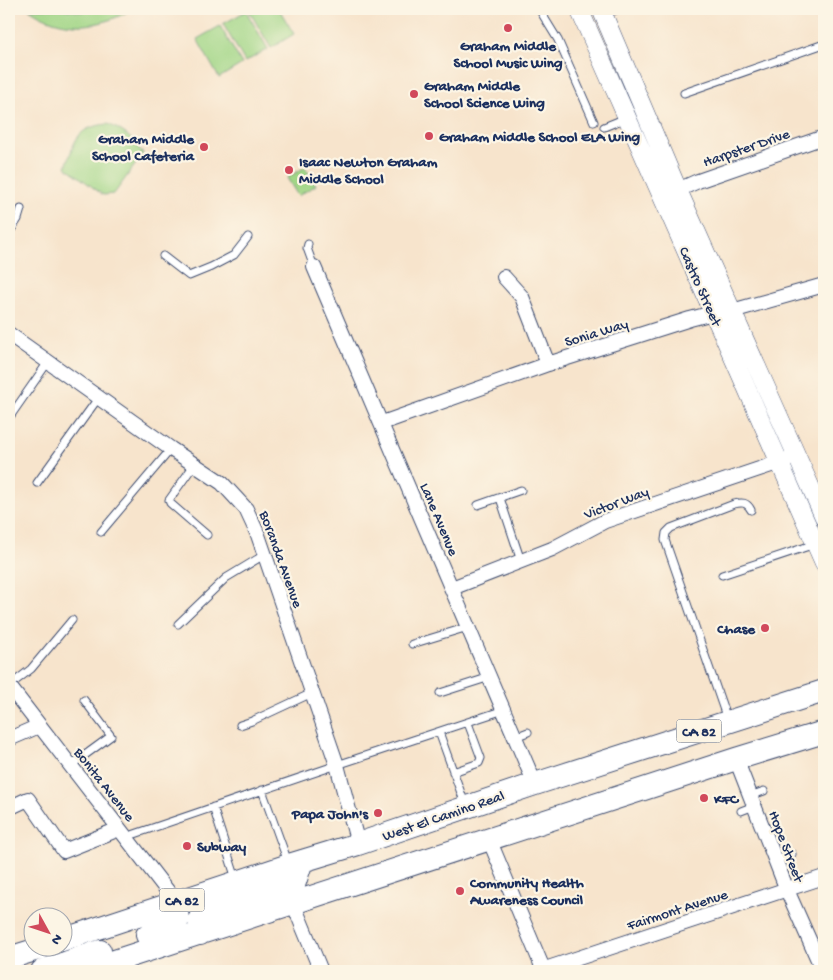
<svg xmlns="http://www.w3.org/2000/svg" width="833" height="980" viewBox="0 0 833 980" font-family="'Gochi Hand',sans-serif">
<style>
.green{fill:#a1d686;stroke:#5e8272}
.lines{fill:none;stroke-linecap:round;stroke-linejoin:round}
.service-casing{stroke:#3c4a6e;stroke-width:9}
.minor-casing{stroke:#3c4a6e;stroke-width:16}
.tertiary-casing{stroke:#3c4a6e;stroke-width:19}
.primary-casing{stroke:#3c4a6e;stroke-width:24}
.service{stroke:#fff;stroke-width:7}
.minor{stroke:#fff;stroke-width:14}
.tertiary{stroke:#fff;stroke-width:18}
.primary{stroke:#fff;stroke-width:22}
.poi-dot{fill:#d1495b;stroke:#fcf5e5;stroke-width:2}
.labels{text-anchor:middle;stroke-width:4.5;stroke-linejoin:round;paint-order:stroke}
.shield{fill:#fcf5e5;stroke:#5e6a86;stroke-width:1}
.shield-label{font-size:14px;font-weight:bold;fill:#1b2f5e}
.poi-label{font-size:15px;font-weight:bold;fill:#1b2f5e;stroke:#fcf5e5;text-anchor:start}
.street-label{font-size:15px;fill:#1b2f5e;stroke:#fcf5e5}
</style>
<rect width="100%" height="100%" fill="#fcf5e5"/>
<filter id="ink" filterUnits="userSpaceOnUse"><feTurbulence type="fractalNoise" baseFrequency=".02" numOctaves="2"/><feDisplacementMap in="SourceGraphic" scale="10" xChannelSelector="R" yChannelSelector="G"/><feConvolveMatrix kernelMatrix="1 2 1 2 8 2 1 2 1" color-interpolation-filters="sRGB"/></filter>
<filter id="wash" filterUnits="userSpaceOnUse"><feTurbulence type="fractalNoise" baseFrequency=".0096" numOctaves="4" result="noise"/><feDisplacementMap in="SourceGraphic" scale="20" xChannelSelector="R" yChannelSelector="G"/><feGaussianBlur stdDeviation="1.12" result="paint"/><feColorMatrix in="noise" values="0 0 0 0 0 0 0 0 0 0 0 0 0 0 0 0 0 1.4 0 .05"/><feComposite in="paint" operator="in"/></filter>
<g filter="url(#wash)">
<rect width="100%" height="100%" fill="#f7e4cc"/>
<path class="green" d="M 29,9 L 61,9 L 81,12 L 99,9 L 132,9 C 99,30 61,31 29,9 Z
M 248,9 L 279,9 L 294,34 L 271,48 Z
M 246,11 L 268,49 L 245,62 L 223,24 Z
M 220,26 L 242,64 L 219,78 L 197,39 Z
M 108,124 C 126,132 133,139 143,154 L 114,194 L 103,195 L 66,167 C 75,140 76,127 108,124 Z
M 305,167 L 316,185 L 298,196 L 287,178 Z"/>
</g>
<g filter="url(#ink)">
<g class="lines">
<defs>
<path id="service" d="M 539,9 L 558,40 L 594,122
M 603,14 L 619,9
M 684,93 L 824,44
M 604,127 L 626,118
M 9,233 L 18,219 L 21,209
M 308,244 L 307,248 L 314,267
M 163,256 L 189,276 L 211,267 L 234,255 L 248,237
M 9,418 L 48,362
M 194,465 L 169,500 L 170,503 L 207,535
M 37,483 L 99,397
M 500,498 L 521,561
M 478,505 L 521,490
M 101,532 L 171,449
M 722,575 L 815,544
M 178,624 L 226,578 L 264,555
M 412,644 L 468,627
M 9,686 L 31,669 L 72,620
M 440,693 L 490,677
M 727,719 L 665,540 L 666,533 L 671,528 L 734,504 C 742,502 747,502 751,510
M 240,725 L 252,721 L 312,693
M 439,732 L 465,804
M 515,737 L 528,732
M 70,766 L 111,736 L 84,700
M 453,772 L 479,763 L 481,758 L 468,723
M 262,790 L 288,862
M 750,796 L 764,791
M 213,807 L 236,879
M 741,811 L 754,806
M 126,837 L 337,765 L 504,710
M 775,861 L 792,854"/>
<path id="minor" d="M 678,190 L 698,181 L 824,137
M 314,267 L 535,784
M 504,277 L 522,297 L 548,364
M 9,334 L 171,449 L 222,483 L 246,509 L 258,535 L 337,765 L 358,844
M 382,423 L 548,364 L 690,319 L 713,313 L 732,311 L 824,285
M 452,588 L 552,549 L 605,521 L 789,459
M 9,686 L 176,902
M 9,739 L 39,726
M 736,759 L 787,890 L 823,971
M 9,808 L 28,799 L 64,851 L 119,829
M 489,839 L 544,971
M 293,903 L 321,971
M 539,971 L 824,877"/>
<path id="tertiary" d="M 579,9 L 824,563
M 601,9 L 678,190 L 824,517"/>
<path id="primary" d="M 200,934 L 199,920 L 201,916 L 294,885 L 302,861
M 147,935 L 175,925 L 178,920 L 176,902
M 62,940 L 289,865 L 358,844 L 535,784 L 824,691
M 9,958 L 41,948
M 42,971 L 100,951
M 84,971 L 736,759 L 824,732"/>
</defs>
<use href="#service" class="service-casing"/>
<use href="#minor" class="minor-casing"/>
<use href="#tertiary" class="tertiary-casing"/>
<use href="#primary" class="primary-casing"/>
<use href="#service" class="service"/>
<use href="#minor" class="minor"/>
<use href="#tertiary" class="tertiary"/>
<use href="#primary" class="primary"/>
</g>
</g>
<g class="poi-dot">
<circle cx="508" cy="28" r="5"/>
<circle cx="414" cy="94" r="5"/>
<circle cx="429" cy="136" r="5"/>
<circle cx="204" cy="147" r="5"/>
<circle cx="289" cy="170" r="5"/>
<circle cx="765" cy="628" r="5"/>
<circle cx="704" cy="798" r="5"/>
<circle cx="378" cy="813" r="5"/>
<circle cx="187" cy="846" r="5"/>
<circle cx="460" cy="891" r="5"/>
</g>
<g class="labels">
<g class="shield">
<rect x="676.5" y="719.5" width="45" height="23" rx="4"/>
<rect x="159.5" y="888.5" width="45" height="23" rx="4"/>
</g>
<g class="shield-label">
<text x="699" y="736">CA 82</text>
<text x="182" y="905">CA 82</text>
</g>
<g class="poi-label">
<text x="508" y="50" text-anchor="middle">Graham Middle<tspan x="508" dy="17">School Music Wing</tspan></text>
<text x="424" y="90">Graham Middle<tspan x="424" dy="17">School Science Wing</tspan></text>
<text x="439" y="141">Graham Middle School ELA Wing</text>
<text x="194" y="143" text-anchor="end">Graham Middle<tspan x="194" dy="17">School Cafeteria</tspan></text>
<text x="299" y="166">Isaac Newton Graham<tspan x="299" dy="17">Middle School</tspan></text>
<text x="755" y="633" text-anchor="end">Chase</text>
<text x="714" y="803">KFC</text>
<text x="368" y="818" text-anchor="end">Papa John's</text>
<text x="197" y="851">Subway</text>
<text x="470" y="887">Community Health<tspan x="470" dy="17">Awareness Council</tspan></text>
</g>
<g class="street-label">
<text transform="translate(746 147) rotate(-19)" y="5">Harpster Drive</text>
<text transform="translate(701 286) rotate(66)" y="5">Castro Street</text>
<text transform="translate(596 332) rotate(-17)" y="5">Sonia Way</text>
<text transform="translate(616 502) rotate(-21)" y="5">Victor Way</text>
<text transform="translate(440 519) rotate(67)" y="5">Lane Avenue</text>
<text transform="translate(282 559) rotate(70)" y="5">Boranda Avenue</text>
<text transform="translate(105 784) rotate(52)" y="5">Bonita Avenue</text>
<text transform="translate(443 815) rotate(-19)" y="5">West El Camino Real</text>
<text transform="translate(787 846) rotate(69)" y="5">Hope Street</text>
<text transform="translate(677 909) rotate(-18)" y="5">Fairmont Avenue</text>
</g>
</g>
<rect width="833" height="980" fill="none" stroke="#fcf5e5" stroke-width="30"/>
<g transform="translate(48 932) rotate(130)"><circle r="24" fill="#fcf5e5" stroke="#a2a6af"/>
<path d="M0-4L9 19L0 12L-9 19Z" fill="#d1495b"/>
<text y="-8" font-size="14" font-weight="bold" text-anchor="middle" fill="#1b2f5e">N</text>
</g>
</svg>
